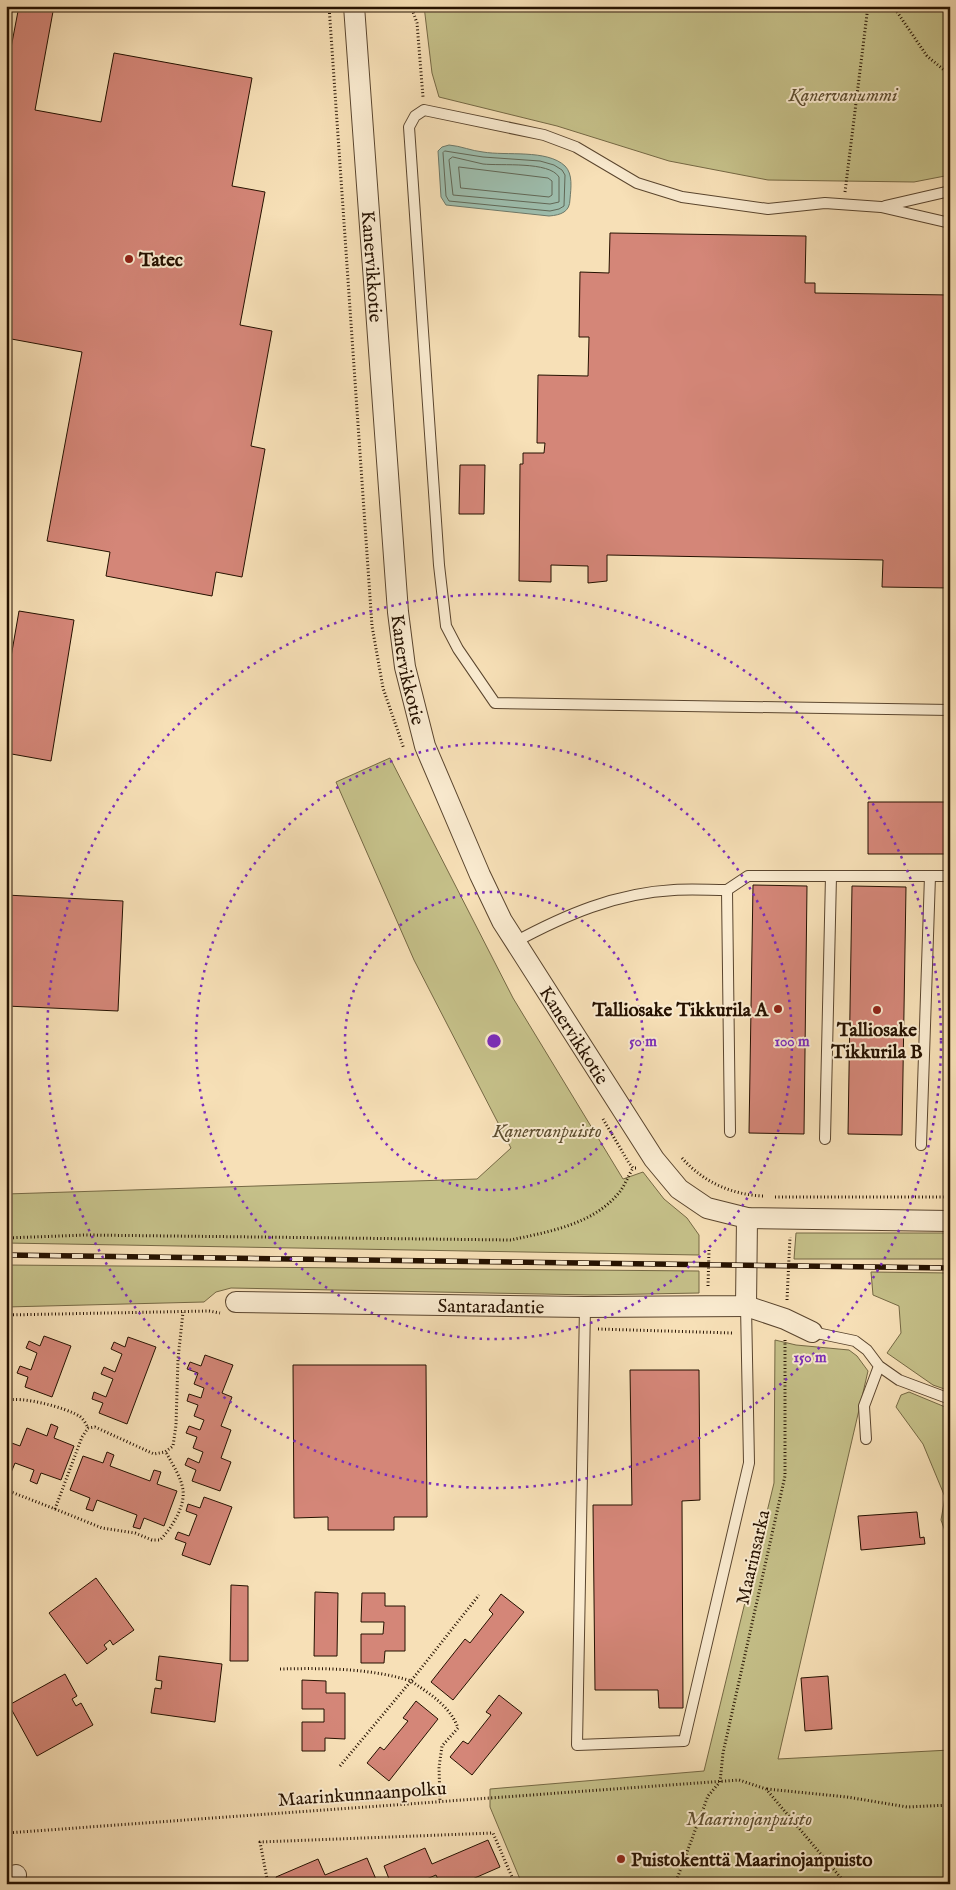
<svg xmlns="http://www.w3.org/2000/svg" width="956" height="1890" viewBox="0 0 956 1890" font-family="'IM FELL English',serif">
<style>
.green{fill:#c5c089;stroke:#756844}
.water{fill:#9dbdad;stroke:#6d7868}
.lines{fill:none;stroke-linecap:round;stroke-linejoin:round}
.shore{stroke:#616756;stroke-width:1}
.building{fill:#d48678;stroke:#251100}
.service-casing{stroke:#5a452e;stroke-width:12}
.minor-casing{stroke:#5a452e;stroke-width:22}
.path{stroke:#251100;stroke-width:3;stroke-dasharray:1 2.5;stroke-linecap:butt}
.service{stroke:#faebd0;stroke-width:10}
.minor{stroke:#faebd0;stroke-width:20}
.rail-casing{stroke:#251100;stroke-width:5.5}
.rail{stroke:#faebd0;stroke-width:4;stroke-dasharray:11;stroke-linecap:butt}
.ring{fill:none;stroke:#7b2cbf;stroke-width:2.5;stroke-dasharray:2.5 5}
.poi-dot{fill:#8f2418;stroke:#faebd0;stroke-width:2}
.labels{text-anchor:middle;stroke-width:4;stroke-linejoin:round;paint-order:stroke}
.park-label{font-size:19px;font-style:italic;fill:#5d4e30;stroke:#faebd0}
.poi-label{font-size:19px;font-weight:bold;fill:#251100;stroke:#faebd0;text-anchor:start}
.street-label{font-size:19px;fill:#251100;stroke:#faebd0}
.centre{fill:#7b2cbf;stroke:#faebd0;stroke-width:2.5}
.ring-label{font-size:15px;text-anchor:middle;font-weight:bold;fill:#7b2cbf;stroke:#faebd0;stroke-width:4;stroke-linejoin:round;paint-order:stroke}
</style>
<rect width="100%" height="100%" fill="#f7e0b7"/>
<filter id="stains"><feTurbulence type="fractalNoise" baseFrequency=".004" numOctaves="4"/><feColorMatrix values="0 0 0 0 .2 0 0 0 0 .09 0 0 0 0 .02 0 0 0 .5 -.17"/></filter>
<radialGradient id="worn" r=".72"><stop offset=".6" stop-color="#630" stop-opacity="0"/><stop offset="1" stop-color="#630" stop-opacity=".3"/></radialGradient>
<path class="green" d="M 424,6 L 950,6 L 950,175 L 914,182 L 768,180 L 669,161 L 557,126 L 439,97 L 432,73 Z
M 390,758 L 513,998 L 623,1179 L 643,1172 L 664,1199 L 687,1218 L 699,1235 L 699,1255 L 6,1243 L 6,1194 L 477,1179 L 511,1148 L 414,960 L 336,782 Z
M 796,1233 L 950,1233 L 950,1259 L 794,1259 Z
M 6,1265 L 699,1271 L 699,1293 L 592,1295 L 231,1288 L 216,1292 L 204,1302 L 6,1307 Z
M 871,1272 L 950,1273 L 950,1391 L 933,1385 L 887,1353 L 901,1333 L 899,1306 L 873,1295 Z
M 775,1340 L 796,1345 L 849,1350 L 857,1356 L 868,1371 L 778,1759 L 950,1750 L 950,1884 L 522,1884 L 490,1807 L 490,1789 L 704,1771 L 774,1483 Z
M 909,1392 L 950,1409 L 950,1545 L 941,1520 L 945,1497 L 923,1444 L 896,1407 L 901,1395 Z"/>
<path class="water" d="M 449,145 C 461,146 472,151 483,152 C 506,156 547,149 565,166 C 573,174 571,188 570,199 C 570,212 561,215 549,216 L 446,205 L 441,197 L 438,151 L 442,147 Z"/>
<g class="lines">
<path class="shore" d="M 445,151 L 483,157 L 540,161 L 554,165 L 562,170 L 565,175 L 564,206 L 559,209 L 550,211 L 449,201 L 446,196 L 443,153 Z
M 453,157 C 463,159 473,162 483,164 C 501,166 549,161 559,177 L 559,202 L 550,204 L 453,195 L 449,160 Z
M 459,167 L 548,178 L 552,181 L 552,195 L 549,197 L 461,188 Z"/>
</g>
<path class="building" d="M 19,6 L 54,6 L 35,110 L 101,122 L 114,53 L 252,78 L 232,186 L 265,192 L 240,325 L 272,331 L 251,446 L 265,449 L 242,577 L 216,572 L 212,596 L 106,576 L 110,552 L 47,541 L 82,352 L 6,338 L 6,74 Z
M 610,233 L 806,236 L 805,283 L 815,283 L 815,293 L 950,295 L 950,588 L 882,587 L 883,560 L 607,555 L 607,581 L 588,583 L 588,566 L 551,565 L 551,582 L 519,581 L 520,464 L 523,464 L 523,453 L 544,453 L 545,443 L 537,443 L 538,375 L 588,376 L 589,337 L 579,337 L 580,272 L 609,273 Z
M 460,465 L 485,465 L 484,514 L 459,514 Z
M 19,611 L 74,620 L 51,761 L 6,753 L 6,686 Z
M 868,802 L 950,802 L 950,854 L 868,854 Z
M 753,885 L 807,886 L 804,1134 L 749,1133 Z
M 852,886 L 906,887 L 902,1135 L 848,1134 Z
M 6,895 L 123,901 L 118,1011 L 6,1006 Z
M 950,972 L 950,1136 L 947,1135 Z
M 44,1336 L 71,1346 L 52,1397 L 25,1387 L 28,1377 L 17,1373 L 20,1366 L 31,1370 L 37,1353 L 26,1348 L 29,1341 L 40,1346 Z
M 128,1337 L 156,1347 L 127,1424 L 99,1413 L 103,1403 L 92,1399 L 94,1392 L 106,1397 L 113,1379 L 101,1374 L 104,1367 L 115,1372 L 122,1354 L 111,1349 L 114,1342 L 125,1347 Z
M 205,1355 L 233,1365 L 222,1393 L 232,1397 L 221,1426 L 231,1430 L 221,1458 L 231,1462 L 220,1491 L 192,1481 L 196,1470 L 185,1465 L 188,1458 L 199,1463 L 203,1452 L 193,1448 L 197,1437 L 186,1433 L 189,1426 L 200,1430 L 204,1420 L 194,1416 L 198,1405 L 187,1401 L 189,1394 L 201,1398 L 204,1388 L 194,1384 L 198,1373 L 187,1369 L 190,1362 L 201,1366 Z
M 293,1365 L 426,1365 L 427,1517 L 394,1517 L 394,1530 L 328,1530 L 328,1517 L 294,1518 Z
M 630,1370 L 699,1370 L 700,1500 L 682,1501 L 683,1708 L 659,1708 L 658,1690 L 595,1690 L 593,1505 L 632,1505 Z
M 51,1424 L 58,1427 L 54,1438 L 74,1446 L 61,1480 L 41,1473 L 37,1484 L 30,1481 L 34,1470 L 15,1463 L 8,1480 L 6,1479 L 6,1441 L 20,1446 L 27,1428 L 47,1436 Z
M 107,1452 L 114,1455 L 110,1466 L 150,1481 L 154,1470 L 161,1472 L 157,1484 L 177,1491 L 164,1526 L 144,1518 L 140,1529 L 133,1527 L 137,1515 L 97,1500 L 93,1511 L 86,1509 L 90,1498 L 70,1490 L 83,1456 L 103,1463 Z
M 204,1497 L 232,1507 L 210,1565 L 182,1555 L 186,1543 L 175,1539 L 178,1532 L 189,1536 L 197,1515 L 186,1511 L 188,1504 L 200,1508 Z
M 917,1512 L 920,1538 L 924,1537 L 925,1544 L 861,1550 L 858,1516 Z
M 96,1578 L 134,1630 L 113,1645 L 110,1640 L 104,1645 L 107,1649 L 87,1664 L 49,1613 Z
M 231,1585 L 248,1586 L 248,1661 L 230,1661 Z
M 315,1592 L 338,1593 L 337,1656 L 314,1656 Z
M 362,1593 L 385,1593 L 385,1606 L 405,1606 L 405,1651 L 385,1651 L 384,1663 L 361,1663 L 361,1634 L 383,1634 L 384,1622 L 361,1622 Z
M 501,1594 L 524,1612 L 453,1700 L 431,1682 L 465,1639 L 470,1643 L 493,1614 L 489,1610 Z
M 159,1656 L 222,1664 L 215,1722 L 151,1713 L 155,1688 L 161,1689 L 162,1681 L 156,1680 Z
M 65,1674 L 77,1696 L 72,1699 L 76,1706 L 81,1703 L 93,1725 L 37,1756 L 9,1705 Z
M 828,1676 L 832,1729 L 805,1731 L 801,1678 Z
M 302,1680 L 326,1681 L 326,1693 L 345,1693 L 345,1739 L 325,1738 L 325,1751 L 302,1751 L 302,1722 L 324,1722 L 324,1709 L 302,1709 Z
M 499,1695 L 522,1713 L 472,1775 L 450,1757 L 463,1741 L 468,1744 L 491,1715 L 486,1712 Z
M 416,1701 L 438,1719 L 389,1781 L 367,1763 L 380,1747 L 384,1750 L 408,1721 L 403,1718 Z
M 488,1840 L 500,1867 L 461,1884 L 440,1884 L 436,1875 L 415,1884 L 391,1884 L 384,1866 L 425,1848 L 432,1864 Z
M 367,1858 L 378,1884 L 278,1884 L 276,1877 L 318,1859 L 325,1875 Z"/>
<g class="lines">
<defs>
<path id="service" d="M 885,206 L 950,191
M 950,223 L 881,207 L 825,203 L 768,209 L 682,197 L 637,183 L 576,147 L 544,135 L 424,110 L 415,116 L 409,127 L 439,565 L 446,626 L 458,649 L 495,703 L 950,710
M 727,890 L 748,876 L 950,876
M 515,942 C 565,915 616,893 674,890 C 691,889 709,890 727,890 L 730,1132
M 825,1139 L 831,876
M 921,1145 L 930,876
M 585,1307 L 577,1745 L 684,1741 L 749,1463 L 746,1306
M 812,1332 L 855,1341 L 867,1350 L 879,1366 L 899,1380 L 950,1399
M 866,1439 L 864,1406 L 879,1366"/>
<g id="minor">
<path id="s1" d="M 354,6 L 398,612 L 405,667 L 425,746 L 480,875 L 502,921 L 654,1159 L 679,1189 L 707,1208 L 747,1218 L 950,1221"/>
<path id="s2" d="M 236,1302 L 585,1307 L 746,1306 L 747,1218"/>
<path d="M 746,1306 L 785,1319 L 812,1332"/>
<path d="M 6,1879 L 16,1875"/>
</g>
</defs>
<use href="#service" class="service-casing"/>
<use href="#minor" class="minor-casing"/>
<path class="path" d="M 329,6 L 372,626 L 383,688 L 404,749
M 411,6 L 417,23 L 423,97
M 893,6 L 927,56 L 950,75
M 845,192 L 868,6
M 603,1119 L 629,1163 L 633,1168 L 637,1168
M 682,1158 C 703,1182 732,1195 764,1196
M 775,1197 L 950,1197
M 6,1238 L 86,1235 L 511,1240 C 547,1232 591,1225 617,1195 C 624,1188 628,1176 633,1168
M 708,1286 L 709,1250
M 787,1300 L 790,1237
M 6,1315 L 209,1311 L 220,1313
M 598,1329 L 732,1333
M 6,1401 C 19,1395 67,1408 79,1416 C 83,1418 86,1424 88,1428
M 6,1490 L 55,1509 L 82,1437 L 88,1428 L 95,1427 L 154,1454 L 165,1452 L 173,1446 L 176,1425 L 178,1359 L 183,1312
M 55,1509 L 102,1528 L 135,1533 L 152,1540 L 160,1540 C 171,1529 185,1507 183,1491 C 182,1478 172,1464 166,1452
M 280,1669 C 323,1668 370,1668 411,1681 L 479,1595
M 340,1766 L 411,1681 C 430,1694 450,1706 458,1728 L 442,1746 L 439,1767 L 440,1802
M 720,1782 L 723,1753 L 785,1476 L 785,1340
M 767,1789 L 847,1797 L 907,1807 L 950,1805
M 6,1833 L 739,1780 L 766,1789 L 846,1884
M 268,1884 L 260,1842 L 493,1833 L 515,1884
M 675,1884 L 708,1796 L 719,1783"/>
<use href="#service" class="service"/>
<use href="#minor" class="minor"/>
<defs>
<path id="rail" d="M 6,1255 L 950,1268"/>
</defs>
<use href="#rail" class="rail-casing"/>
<use href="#rail" class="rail"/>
</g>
<g class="ring">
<circle cx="494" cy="1041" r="149"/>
<circle cx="494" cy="1041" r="298"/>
<circle cx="494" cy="1041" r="447"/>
</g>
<g class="poi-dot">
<circle cx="129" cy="259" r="5"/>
<circle cx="778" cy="1009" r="5"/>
<circle cx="877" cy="1010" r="5"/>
<circle cx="621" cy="1859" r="5"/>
</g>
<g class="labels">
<g class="park-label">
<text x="843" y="101">Kanervanummi</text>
<text x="547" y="1137">Kanervanpuisto</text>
<text x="749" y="1825">Maarinojanpuisto</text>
</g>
<g class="poi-label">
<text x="139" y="266">Tatec</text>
<text x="768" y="1016" text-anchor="end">Talliosake Tikkurila A</text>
<text x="877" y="1036" text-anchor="middle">Talliosake<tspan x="877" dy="22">Tikkurila B</tspan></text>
<text x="631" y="1866">Puistokenttä Maarinojanpuisto</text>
</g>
<g class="street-label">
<text dy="7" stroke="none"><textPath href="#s1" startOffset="261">Kanervikkotie</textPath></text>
<text dy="7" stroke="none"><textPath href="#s1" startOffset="666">Kanervikkotie</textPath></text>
<text dy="7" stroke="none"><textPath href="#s1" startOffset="1071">Kanervikkotie</textPath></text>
<text dy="7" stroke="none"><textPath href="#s2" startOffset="255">Santaradantie</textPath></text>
<text transform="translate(752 1557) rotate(-77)" y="7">Maarinsarka</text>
<text transform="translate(362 1793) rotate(-4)" y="7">Maarinkunnaanpolku</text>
</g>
</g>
<circle cx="494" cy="1041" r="8" class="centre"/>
<g class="ring-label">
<text x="643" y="1046">50 m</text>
<text x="792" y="1046">100 m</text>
<text x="810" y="1362">150 m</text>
</g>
<rect width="956" height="1890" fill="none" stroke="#f7e0b7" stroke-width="25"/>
<rect x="8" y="8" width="941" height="1875" fill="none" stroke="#251100" stroke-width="2.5"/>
<rect x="12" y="12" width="931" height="1865" fill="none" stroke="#251100"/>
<rect width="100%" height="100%" filter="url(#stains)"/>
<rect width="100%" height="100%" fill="url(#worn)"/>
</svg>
